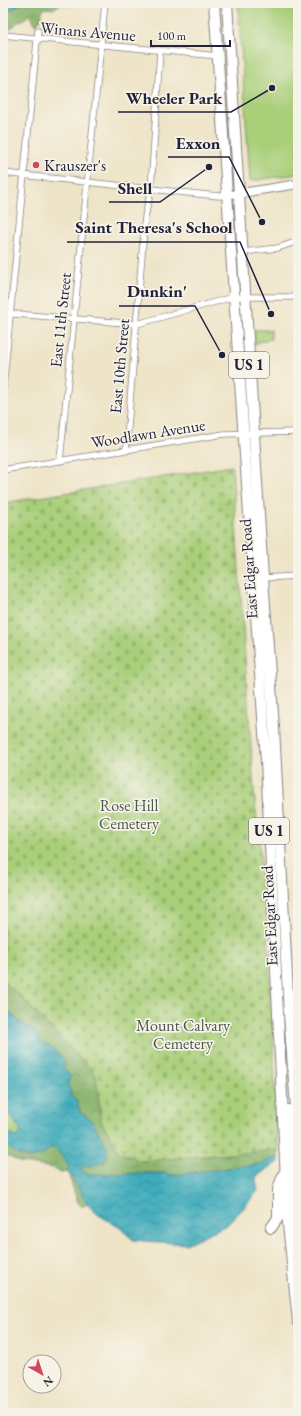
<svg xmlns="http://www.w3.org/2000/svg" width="301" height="1416" viewBox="0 0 301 1416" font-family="'EB Garamond',serif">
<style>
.forest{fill:url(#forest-crowns);stroke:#546a52}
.wetland{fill:url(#wetland-marsh);stroke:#66785a}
.cemetery{fill:url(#cemetery-stones);stroke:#66785a}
.park{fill:#a9cf79;stroke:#66785a}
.water{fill:url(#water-waves);stroke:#30677b}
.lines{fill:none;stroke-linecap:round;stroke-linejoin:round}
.river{stroke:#3eacbb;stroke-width:10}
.street-casing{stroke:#888381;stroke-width:7}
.secondary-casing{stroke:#888381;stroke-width:10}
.highway-casing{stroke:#888381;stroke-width:12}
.street{stroke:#fff;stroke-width:5.5}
.secondary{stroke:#fff;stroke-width:8}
.highway{stroke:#fff;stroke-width:10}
.poi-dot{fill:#d1495b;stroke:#f7f3e8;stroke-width:1.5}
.labels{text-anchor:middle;stroke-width:3.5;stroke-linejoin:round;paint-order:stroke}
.shield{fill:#f7f3e8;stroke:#62616f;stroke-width:1}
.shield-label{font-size:15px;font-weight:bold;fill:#22223b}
.street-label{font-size:16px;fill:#22223b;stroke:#f7f3e8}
.poi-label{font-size:16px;fill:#22223b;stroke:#f7f3e8;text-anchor:start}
.park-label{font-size:16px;fill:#4a564e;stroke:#f7f3e8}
.leader{fill:none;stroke:#22223b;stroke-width:1.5}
.callout-dot{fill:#22223b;stroke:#f7f3e8;stroke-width:1.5}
.callout-label{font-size:17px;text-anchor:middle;font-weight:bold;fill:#22223b;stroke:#f7f3e8;stroke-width:3.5;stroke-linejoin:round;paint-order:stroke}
</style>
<defs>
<pattern id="forest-crowns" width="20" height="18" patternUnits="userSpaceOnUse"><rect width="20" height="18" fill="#86b269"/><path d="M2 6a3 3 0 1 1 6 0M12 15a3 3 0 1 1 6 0" fill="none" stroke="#6d9058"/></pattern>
<pattern id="wetland-marsh" width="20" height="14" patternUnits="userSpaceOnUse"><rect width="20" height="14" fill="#a9cf79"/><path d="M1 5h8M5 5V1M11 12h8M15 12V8" fill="none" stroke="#91b16a"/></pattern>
<pattern id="cemetery-stones" width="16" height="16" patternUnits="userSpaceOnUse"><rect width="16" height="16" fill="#a9cf79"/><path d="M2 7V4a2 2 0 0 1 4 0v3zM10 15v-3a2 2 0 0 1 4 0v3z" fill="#91b16a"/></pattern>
<pattern id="water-waves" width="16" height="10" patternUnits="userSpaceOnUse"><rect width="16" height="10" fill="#3eacbb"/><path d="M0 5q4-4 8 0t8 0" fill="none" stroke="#348c99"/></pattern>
</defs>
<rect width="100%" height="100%" fill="#f7f3e8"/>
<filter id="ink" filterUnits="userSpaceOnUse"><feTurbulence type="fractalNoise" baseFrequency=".025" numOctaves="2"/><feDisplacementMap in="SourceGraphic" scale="8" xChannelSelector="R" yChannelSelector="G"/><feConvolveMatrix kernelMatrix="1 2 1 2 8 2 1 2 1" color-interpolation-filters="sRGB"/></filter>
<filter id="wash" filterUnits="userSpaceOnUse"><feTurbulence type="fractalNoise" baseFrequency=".012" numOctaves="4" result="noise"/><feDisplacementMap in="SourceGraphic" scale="16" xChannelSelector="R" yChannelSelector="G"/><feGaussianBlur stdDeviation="0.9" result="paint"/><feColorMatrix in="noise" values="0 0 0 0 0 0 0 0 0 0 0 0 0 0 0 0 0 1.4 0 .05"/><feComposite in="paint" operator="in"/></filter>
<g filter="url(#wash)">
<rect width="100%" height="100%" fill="#eee4c7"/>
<path class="forest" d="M 22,3 L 71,3 L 69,6 L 61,4 L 53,9 L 46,8 L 42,11 L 41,19 L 35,25 L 31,16 L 28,15 L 25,19 L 18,22 L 10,30 L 3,28 L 3,16 Z
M 3,982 L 19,995 L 96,1075 L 101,1121 L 141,1161 L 278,1150 L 278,1156 L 261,1164 L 173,1175 L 164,1173 L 89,1174 L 80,1170 L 83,1167 L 87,1166 L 92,1121 L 80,1112 L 77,1101 L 70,1095 L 71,1091 L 67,1084 L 64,1069 L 48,1045 L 41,1043 L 35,1031 L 18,1021 L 3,1005 Z
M 3,1144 C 8,1147 12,1151 16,1154 C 30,1163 41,1155 52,1147 L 60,1153 L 69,1167 L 67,1172 L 59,1173 L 54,1168 L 22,1163 L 3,1154 Z
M 69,1176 L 74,1180 L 87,1204 L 82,1207 L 78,1203 Z"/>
<path class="wetland" d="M 3,1108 L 13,1119 L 21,1132 L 17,1137 L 3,1130 Z"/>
<path class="cemetery" d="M 232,466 L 254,791 L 268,932 L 278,1150 L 141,1161 L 119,1152 L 101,1121 L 96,1075 L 19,995 L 3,982 L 3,503 Z"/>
<path class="park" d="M 238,3 L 298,3 L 298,174 L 250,181 Z
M 254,330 L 271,330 L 271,339 L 259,342 L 255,345 Z"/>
<path class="water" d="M 3,3 L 22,3 L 3,16 Z
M 3,1005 L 18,1021 L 35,1031 L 41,1043 L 48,1045 L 64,1059 L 64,1069 L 71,1077 L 67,1084 L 71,1091 L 70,1095 L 77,1101 L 80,1112 L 92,1121 L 107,1147 L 108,1155 L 103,1163 L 83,1167 L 80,1170 L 89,1174 L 164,1173 L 173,1175 L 261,1164 L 278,1156 L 278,1162 L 256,1177 L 258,1191 L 242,1210 L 227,1225 L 186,1244 L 144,1241 L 133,1240 L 120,1228 L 97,1214 L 87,1204 L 74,1180 L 67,1172 L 69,1167 L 60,1153 L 52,1147 L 42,1155 L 30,1158 L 16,1154 L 3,1144 L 3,1130 L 16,1137 L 21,1132 L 13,1119 L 3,1108 Z"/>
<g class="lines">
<path class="river" d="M 280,3 L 298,6"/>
</g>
</g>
<g filter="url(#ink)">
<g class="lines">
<defs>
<path id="street" d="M 3,35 L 218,56
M 3,173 L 188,193 L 219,196 L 228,195
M 243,252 L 278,248 L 298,241
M 3,313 L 137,324 L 233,297 L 298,297
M 3,388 L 38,31
M 126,451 L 145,217 L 151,189 L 160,51
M 60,461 L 105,3
M 3,470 L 224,434 L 298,432
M 263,578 L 298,576"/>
<path id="secondary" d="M 235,194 L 298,184"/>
<path id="highway" d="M 214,3 L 266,761 L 288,1224 L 298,1321
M 227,3 L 263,578 L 274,727 L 289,1014 L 298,1134
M 289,1110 L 298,1249
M 271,1228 L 278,1218 L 278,1189 L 284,1173"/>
</defs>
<use href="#street" class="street-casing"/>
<use href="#secondary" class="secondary-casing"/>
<use href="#highway" class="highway-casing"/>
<use href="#street" class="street"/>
<use href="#secondary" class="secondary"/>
<use href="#highway" class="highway"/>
</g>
</g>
<circle class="poi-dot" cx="36" cy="165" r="4"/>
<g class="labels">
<g class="shield">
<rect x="229" y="352" width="40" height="26" rx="3"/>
<rect x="249" y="818" width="40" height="26" rx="3"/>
</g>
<g class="shield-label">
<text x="249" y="370">US 1</text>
<text x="269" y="836">US 1</text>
</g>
<g class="street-label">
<text transform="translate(88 31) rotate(5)" y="6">Winans Avenue</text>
<text transform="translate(60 320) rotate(-84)" y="6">East 11th Street</text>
<text transform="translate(119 366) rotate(-85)" y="6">East 10th Street</text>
<text transform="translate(148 433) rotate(-9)" y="6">Woodlawn Avenue</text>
<text transform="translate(248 569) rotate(-94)" y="6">East Edgar Road</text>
<text transform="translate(269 916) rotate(-93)" y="6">East Edgar Road</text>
</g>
<g class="poi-label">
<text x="44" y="171">Krauszer's</text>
</g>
<g class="park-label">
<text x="129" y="811">Rose Hill<tspan x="129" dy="18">Cemetery</tspan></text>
<text x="183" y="1031">Mount Calvary<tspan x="183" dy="18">Cemetery</tspan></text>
</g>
</g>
<path class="leader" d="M272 88L231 112H118M262 222L229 157H168M209 167L160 202H109M271 314L240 242H67M222 355L195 306H119"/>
<g class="callout-dot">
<circle cx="272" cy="88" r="4"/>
<circle cx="262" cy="222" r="4"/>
<circle cx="209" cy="167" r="4"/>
<circle cx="271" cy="314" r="4"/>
<circle cx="222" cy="355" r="4"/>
</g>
<g class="callout-label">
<text x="174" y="104">Wheeler Park</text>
<text x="198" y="149">Exxon</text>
<text x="135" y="194">Shell</text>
<text x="154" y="233">Saint Theresa's School</text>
<text x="157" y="297">Dunkin'</text>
</g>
<rect width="301" height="1416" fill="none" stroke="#f7f3e8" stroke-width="16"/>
<g transform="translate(42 1374) rotate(141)"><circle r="19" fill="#f7f3e8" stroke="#a29fa3"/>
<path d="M0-3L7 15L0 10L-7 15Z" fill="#d1495b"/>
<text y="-6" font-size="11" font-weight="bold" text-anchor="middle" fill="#22223b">N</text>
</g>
<path d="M151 40v6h79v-6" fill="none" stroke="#22223b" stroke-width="2"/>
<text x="157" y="40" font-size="12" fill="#22223b" stroke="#f7f3e8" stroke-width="3" paint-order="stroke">100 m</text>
</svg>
